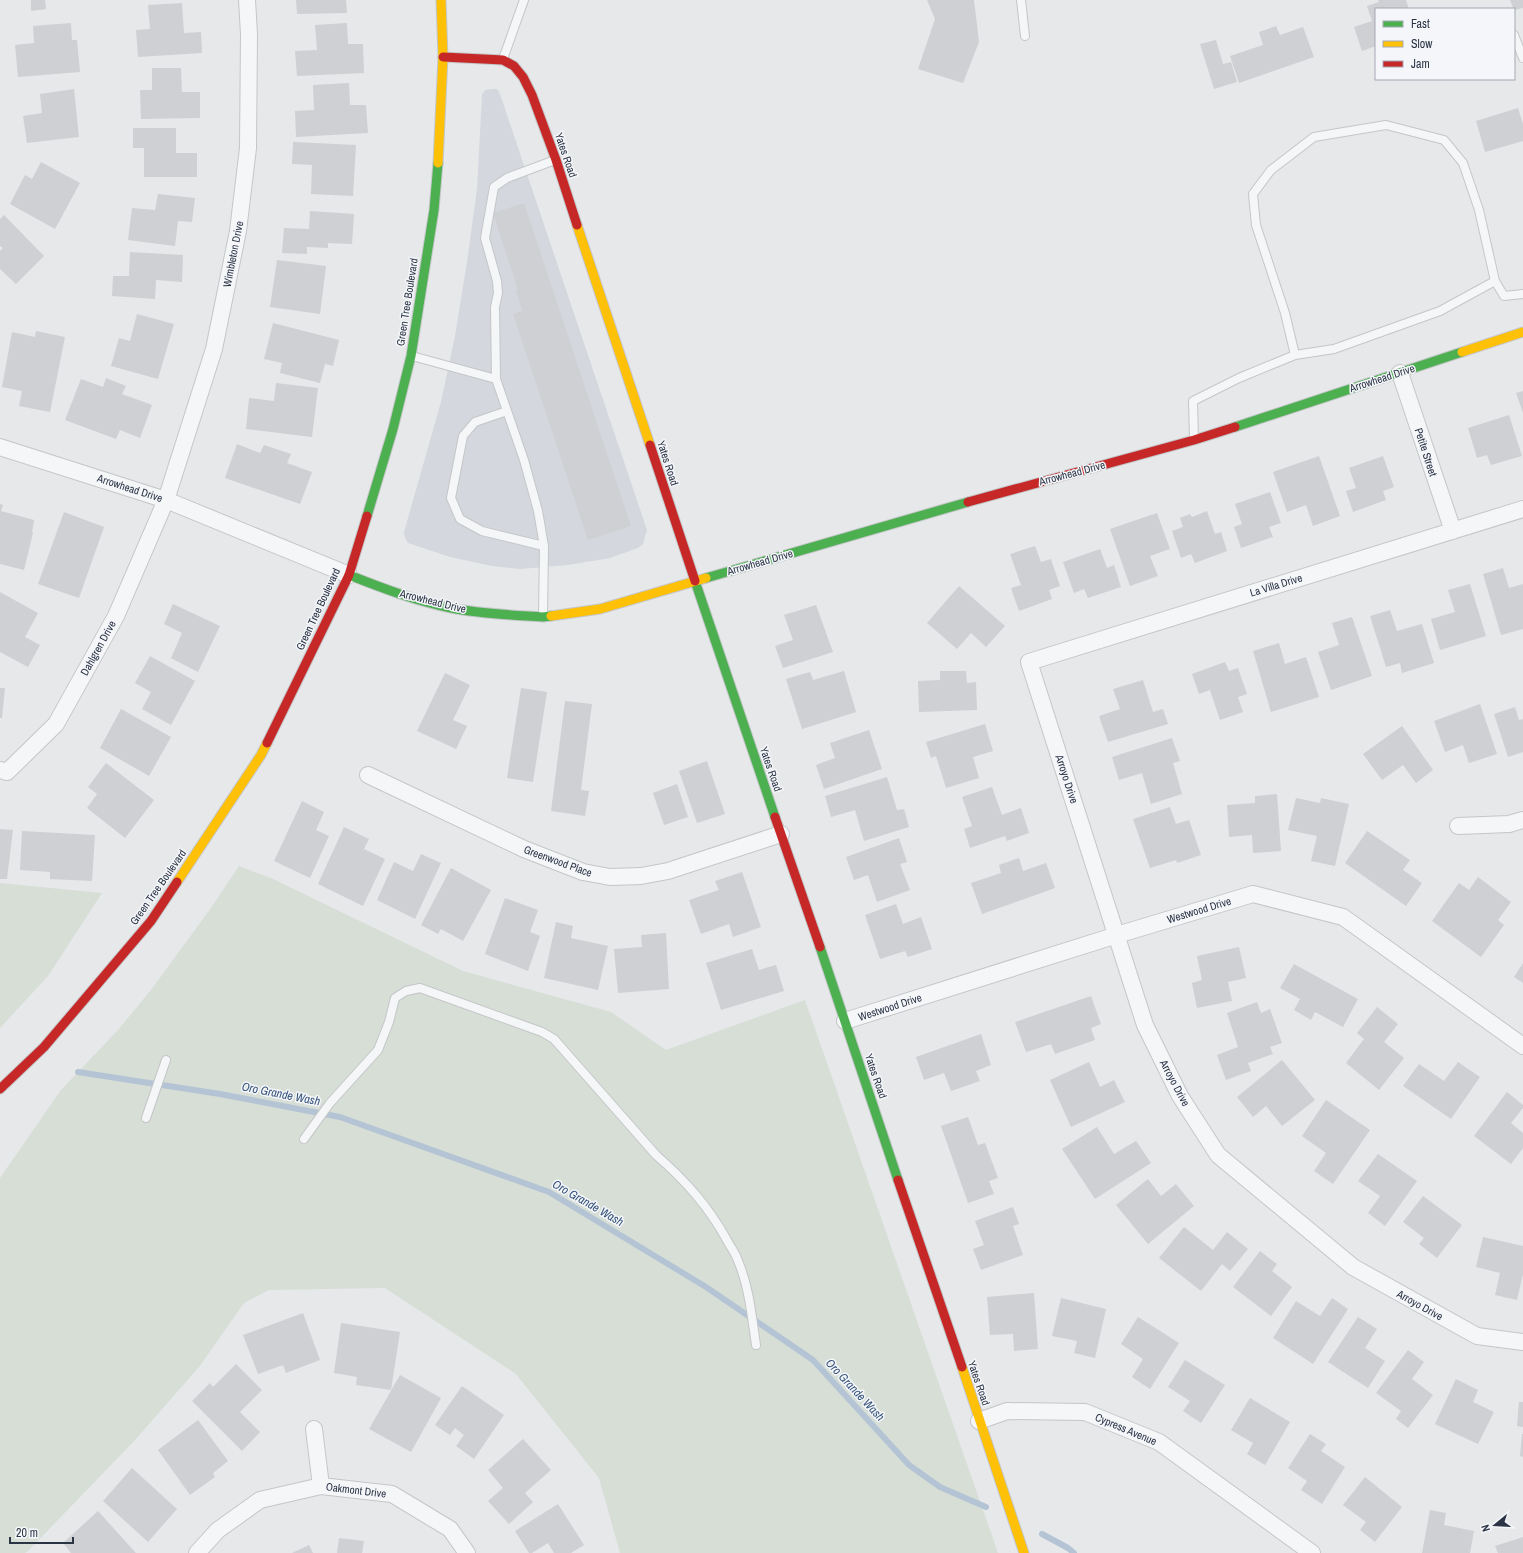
<svg xmlns="http://www.w3.org/2000/svg" width="1523" height="1553" viewBox="0 0 1523 1553" font-family="'Archivo Narrow',sans-serif">
<style>
.built{fill:#d4d7dd}
.green{fill:#d6ded6}
.lines{fill:none;stroke-linecap:round;stroke-linejoin:round}
.stream{stroke:#b4c4d5;stroke-width:6}
.building{fill:#ced0d3}
.lane-casing{stroke:#c4c6c8;stroke-width:10}
.street-casing{stroke:#c4c6c8;stroke-width:18}
.fast-casing{stroke:#c4c6c8;stroke-width:11}
.slow-casing{stroke:#c4c6c8;stroke-width:11}
.jam-casing{stroke:#c4c6c8;stroke-width:11}
.lane{stroke:#f5f6f7;stroke-width:8}
.street{stroke:#f5f6f7;stroke-width:16}
.fast{stroke:#4caf50;stroke-width:9}
.slow{stroke:#ffc107;stroke-width:9}
.jam{stroke:#c62828;stroke-width:9}
.labels{text-anchor:middle;stroke-width:3;stroke-linejoin:round;paint-order:stroke}
.street-label{font-size:11px;fill:#2b3445;stroke:#f4f6f9}
.water-label{font-size:12px;font-style:italic;fill:#34527a;stroke:#f4f6f9}
</style>
<rect width="100%" height="100%" fill="#e6e8ea"/>
<path class="built" d="M 492,89 L 497,89 L 500,94 L 647,530 L 643,544 L 638,548 L 610,558 L 568,565 L 520,569 L 492,566 L 450,557 L 408,543 L 405,538 L 404,532 L 441,402 L 455,336 L 467,262 L 477,189 L 482,95 L 485,90 Z"/>
<path class="green" d="M 239,866 L 273,879 L 463,971 L 611,1012 L 666,1050 L 805,1000 L 998,1553 L 620,1553 L 599,1478 L 516,1374 L 385,1288 L 269,1290 L 244,1303 L 199,1367 L 135,1440 L 28,1551 L 25,1553 L 0,1553 L 0,1178 L 61,1090 L 118,1030 L 151,990 L 211,908 Z
M 0,883 L 102,893 L 48,976 L 0,1028 Z"/>
<g class="lines">
<path class="stream" d="M 78,1072 L 220,1094 L 340,1117 L 549,1192 L 706,1287 L 813,1360 L 909,1465 L 940,1487 L 986,1507
M 1042,1534 L 1068,1548 L 1074,1553"/>
</g>
<path class="building" d="M 31,0 L 45,0 L 46,9 L 31,11 Z
M 296,0 L 346,0 L 347,13 L 297,14 Z
M 927,0 L 974,0 L 979,42 L 963,83 L 918,69 L 935,19 Z
M 1378,0 L 1406,0 L 1409,9 L 1376,9 L 1376,46 L 1362,51 L 1354,27 L 1372,21 L 1367,6 L 1379,2 Z
M 1510,0 L 1523,0 L 1523,8 L 1514,10 Z
M 182,3 L 184,33 L 201,32 L 202,53 L 138,57 L 136,30 L 150,29 L 148,5 Z
M 71,23 L 72,40 L 77,40 L 80,72 L 18,77 L 15,45 L 34,43 L 33,26 Z
M 347,23 L 348,44 L 363,44 L 364,73 L 297,76 L 295,51 L 317,50 L 315,25 Z
M 1276,26 L 1280,35 L 1303,27 L 1314,57 L 1239,83 L 1230,56 L 1263,45 L 1259,32 Z
M 1216,40 L 1223,64 L 1231,62 L 1237,82 L 1214,89 L 1200,44 Z
M 152,68 L 181,68 L 182,92 L 200,92 L 200,118 L 141,119 L 140,90 L 152,90 Z
M 349,83 L 350,105 L 366,105 L 368,133 L 296,137 L 295,111 L 314,110 L 313,85 Z
M 74,89 L 79,137 L 27,143 L 23,116 L 42,113 L 40,94 Z
M 1518,108 L 1523,124 L 1523,141 L 1485,152 L 1476,121 Z
M 133,128 L 176,128 L 176,153 L 197,153 L 197,177 L 144,177 L 144,148 L 133,148 Z
M 293,142 L 356,145 L 353,196 L 311,194 L 312,165 L 292,164 Z
M 41,162 L 80,183 L 55,229 L 10,204 L 25,175 L 32,179 Z
M 158,194 L 195,198 L 192,222 L 178,221 L 175,246 L 128,240 L 132,208 L 155,210 Z
M 524,203 L 631,526 L 588,540 L 513,314 L 522,311 L 516,291 L 518,290 L 493,213 Z
M 310,211 L 354,214 L 352,244 L 328,243 L 328,248 L 307,247 L 307,254 L 282,253 L 284,228 L 309,229 Z
M 4,215 L 44,256 L 16,284 L 0,269 L 0,251 L 3,248 L 0,246 L 0,219 Z
M 130,252 L 183,255 L 182,282 L 156,280 L 155,299 L 112,296 L 113,276 L 129,276 Z
M 277,260 L 326,266 L 320,314 L 270,307 Z
M 137,314 L 174,324 L 158,379 L 111,366 L 119,338 L 130,341 Z
M 273,323 L 339,340 L 333,366 L 325,364 L 320,383 L 280,373 L 282,363 L 264,359 Z
M 36,331 L 65,337 L 50,412 L 19,406 L 22,391 L 2,387 L 12,332 L 35,337 Z
M 106,378 L 126,386 L 122,394 L 152,405 L 140,438 L 120,430 L 116,439 L 65,420 L 81,379 L 103,387 Z
M 276,383 L 318,388 L 312,437 L 246,429 L 249,398 L 274,401 Z
M 1523,391 L 1523,413 L 1516,393 Z
M 1509,415 L 1522,456 L 1491,465 L 1487,455 L 1477,458 L 1468,428 Z
M 237,444 L 260,453 L 264,445 L 291,454 L 287,463 L 312,472 L 300,504 L 225,478 Z
M 1319,456 L 1340,516 L 1313,526 L 1306,505 L 1287,512 L 1273,472 Z
M 1383,456 L 1394,487 L 1383,491 L 1386,500 L 1353,512 L 1346,491 L 1356,488 L 1349,468 Z
M 1270,492 L 1281,523 L 1269,527 L 1273,537 L 1241,548 L 1234,527 L 1242,524 L 1235,504 Z
M 0,504 L 3,505 L 1,511 L 34,520 L 32,532 L 33,533 L 24,570 L 0,564 Z
M 1207,511 L 1215,534 L 1221,532 L 1227,551 L 1195,563 L 1191,554 L 1181,558 L 1172,531 L 1183,527 L 1180,518 L 1190,514 L 1192,517 Z
M 64,512 L 104,527 L 79,598 L 38,584 Z
M 1157,513 L 1170,549 L 1150,556 L 1158,576 L 1130,586 L 1110,529 Z
M 1035,546 L 1041,562 L 1051,559 L 1060,586 L 1049,590 L 1052,599 L 1019,611 L 1011,588 L 1021,585 L 1010,554 Z
M 1100,549 L 1107,568 L 1114,565 L 1121,587 L 1088,598 L 1084,589 L 1074,593 L 1063,562 Z
M 1503,568 L 1509,588 L 1523,584 L 1523,629 L 1501,635 L 1483,574 Z
M 1470,584 L 1486,636 L 1440,650 L 1431,619 L 1455,612 L 1448,590 Z
M 959,586 L 1005,626 L 986,647 L 971,633 L 957,649 L 927,623 Z
M 0,592 L 38,613 L 25,637 L 40,645 L 28,667 L 0,652 Z
M 173,604 L 220,626 L 198,672 L 171,658 L 182,633 L 164,624 Z
M 816,605 L 833,652 L 783,668 L 775,646 L 793,640 L 784,615 Z
M 1390,610 L 1397,631 L 1422,624 L 1434,663 L 1402,673 L 1400,663 L 1386,667 L 1370,616 Z
M 1352,617 L 1372,676 L 1331,690 L 1318,652 L 1339,645 L 1332,623 Z
M 1279,643 L 1285,664 L 1306,657 L 1319,697 L 1271,712 L 1253,651 Z
M 150,656 L 195,681 L 171,725 L 142,709 L 151,692 L 135,683 Z
M 1225,662 L 1229,671 L 1238,668 L 1247,694 L 1238,697 L 1243,712 L 1220,720 L 1210,690 L 1199,694 L 1192,674 Z
M 844,671 L 856,712 L 802,729 L 786,679 L 810,672 L 813,680 Z
M 940,671 L 966,671 L 967,683 L 976,682 L 977,710 L 919,712 L 918,681 L 940,680 Z
M 445,673 L 470,685 L 453,720 L 467,726 L 456,749 L 417,731 Z
M 1143,680 L 1153,712 L 1163,709 L 1168,724 L 1108,742 L 1099,716 L 1120,709 L 1113,689 Z
M 0,688 L 5,688 L 2,718 L 0,718 Z
M 521,688 L 547,692 L 533,782 L 507,778 Z
M 565,701 L 592,704 L 581,790 L 589,791 L 585,816 L 551,811 Z
M 1480,704 L 1497,754 L 1469,763 L 1463,745 L 1445,752 L 1434,721 Z
M 1515,707 L 1519,720 L 1523,719 L 1523,752 L 1508,757 L 1494,714 Z
M 121,709 L 171,737 L 149,776 L 100,748 Z
M 985,724 L 993,751 L 973,757 L 979,778 L 946,788 L 936,756 L 931,758 L 926,742 Z
M 1402,726 L 1433,770 L 1416,783 L 1403,765 L 1382,780 L 1363,754 Z
M 869,730 L 882,769 L 824,789 L 816,765 L 835,758 L 830,743 Z
M 1172,738 L 1180,761 L 1173,763 L 1182,794 L 1151,804 L 1142,773 L 1119,780 L 1112,757 Z
M 707,761 L 725,814 L 697,823 L 679,771 Z
M 106,763 L 154,800 L 125,838 L 87,808 L 97,794 L 88,787 Z
M 887,777 L 897,810 L 904,809 L 909,827 L 864,841 L 855,810 L 831,817 L 825,796 Z
M 677,784 L 688,817 L 664,825 L 653,793 Z
M 992,787 L 1002,815 L 1021,808 L 1029,833 L 1007,841 L 1005,836 L 970,848 L 964,829 L 972,826 L 962,797 Z
M 1277,794 L 1281,851 L 1253,853 L 1252,835 L 1229,837 L 1227,805 L 1255,803 L 1255,796 Z
M 1296,798 L 1320,803 L 1321,798 L 1349,804 L 1335,866 L 1311,861 L 1317,836 L 1288,830 Z
M 302,801 L 324,812 L 316,830 L 329,836 L 310,878 L 274,861 Z
M 1170,807 L 1176,824 L 1189,820 L 1201,855 L 1177,863 L 1176,860 L 1150,868 L 1133,819 Z
M 344,827 L 369,839 L 364,849 L 385,859 L 363,906 L 318,884 Z
M 0,829 L 13,830 L 7,879 L 0,879 Z
M 22,831 L 95,835 L 92,881 L 50,879 L 50,872 L 20,870 Z
M 1367,831 L 1410,860 L 1403,870 L 1422,883 L 1406,906 L 1345,863 Z
M 899,838 L 907,862 L 900,864 L 910,890 L 877,902 L 868,875 L 854,880 L 846,857 Z
M 421,854 L 441,863 L 415,919 L 377,900 L 394,862 L 413,871 Z
M 1019,858 L 1023,871 L 1046,863 L 1055,888 L 982,914 L 971,883 L 1001,873 L 999,865 Z
M 451,868 L 491,890 L 463,941 L 441,929 L 438,934 L 421,925 Z
M 742,872 L 761,927 L 733,937 L 729,924 L 701,934 L 689,900 L 719,890 L 715,881 Z
M 1478,877 L 1511,902 L 1498,920 L 1504,925 L 1481,957 L 1432,921 L 1459,883 L 1469,890 Z
M 505,898 L 538,910 L 530,932 L 540,936 L 528,971 L 485,954 Z
M 896,904 L 903,924 L 921,917 L 932,949 L 908,957 L 905,951 L 880,959 L 865,915 Z
M 556,922 L 573,926 L 571,938 L 608,946 L 598,990 L 544,978 Z
M 666,933 L 669,989 L 618,993 L 614,949 L 642,947 L 641,935 Z
M 1239,947 L 1246,978 L 1228,982 L 1232,1001 L 1197,1008 L 1192,983 L 1202,980 L 1197,956 Z
M 752,949 L 759,970 L 776,965 L 784,991 L 721,1010 L 706,963 Z
M 1523,963 L 1523,983 L 1514,977 Z
M 1294,964 L 1358,999 L 1343,1027 L 1315,1012 L 1311,1020 L 1294,1010 L 1300,999 L 1280,988 Z
M 1091,996 L 1101,1024 L 1091,1028 L 1095,1040 L 1055,1054 L 1051,1044 L 1026,1052 L 1015,1022 Z
M 1257,1002 L 1261,1013 L 1270,1009 L 1282,1043 L 1270,1047 L 1273,1054 L 1248,1063 L 1251,1071 L 1226,1080 L 1217,1055 L 1238,1047 L 1227,1013 Z
M 1377,1007 L 1398,1024 L 1384,1042 L 1404,1058 L 1379,1090 L 1346,1063 L 1364,1039 L 1357,1033 Z
M 981,1034 L 991,1065 L 976,1071 L 980,1081 L 951,1091 L 944,1073 L 924,1080 L 916,1057 Z
M 1282,1060 L 1315,1100 L 1282,1126 L 1266,1106 L 1253,1117 L 1237,1097 Z
M 1089,1062 L 1100,1087 L 1114,1080 L 1125,1102 L 1071,1127 L 1050,1080 Z
M 1458,1062 L 1480,1077 L 1451,1119 L 1403,1086 L 1419,1064 L 1444,1081 Z
M 1507,1092 L 1523,1105 L 1523,1108 L 1511,1123 L 1523,1133 L 1523,1148 L 1511,1164 L 1474,1136 Z
M 1326,1100 L 1370,1130 L 1333,1184 L 1314,1171 L 1326,1153 L 1302,1136 Z
M 968,1117 L 978,1145 L 985,1143 L 998,1178 L 989,1181 L 994,1194 L 968,1203 L 941,1126 Z
M 1097,1127 L 1114,1154 L 1136,1141 L 1151,1163 L 1095,1199 L 1062,1149 Z
M 1378,1154 L 1417,1181 L 1385,1226 L 1368,1213 L 1380,1196 L 1358,1181 Z
M 1148,1179 L 1161,1196 L 1176,1184 L 1194,1206 L 1148,1244 L 1116,1205 Z
M 1423,1196 L 1462,1225 L 1437,1258 L 1419,1244 L 1424,1238 L 1403,1222 Z
M 1013,1207 L 1019,1224 L 1013,1226 L 1023,1255 L 981,1270 L 973,1249 L 984,1245 L 975,1221 Z
M 1184,1227 L 1213,1250 L 1227,1232 L 1248,1249 L 1230,1271 L 1222,1264 L 1201,1291 L 1159,1258 Z
M 1483,1237 L 1523,1246 L 1523,1274 L 1517,1300 L 1495,1295 L 1500,1273 L 1476,1267 Z
M 1260,1251 L 1277,1264 L 1272,1271 L 1292,1287 L 1271,1316 L 1233,1287 Z
M 1034,1293 L 1038,1349 L 1014,1351 L 1013,1334 L 990,1335 L 987,1297 Z
M 1061,1298 L 1106,1309 L 1095,1358 L 1074,1353 L 1077,1341 L 1052,1336 Z
M 1332,1298 L 1348,1309 L 1313,1364 L 1273,1338 L 1296,1301 L 1320,1316 Z
M 303,1313 L 320,1360 L 286,1373 L 283,1365 L 258,1374 L 243,1335 Z
M 1138,1317 L 1179,1343 L 1150,1389 L 1132,1377 L 1143,1359 L 1121,1344 Z
M 1358,1317 L 1377,1329 L 1365,1348 L 1385,1361 L 1368,1388 L 1328,1362 Z
M 341,1323 L 400,1332 L 391,1390 L 356,1385 L 357,1377 L 334,1373 Z
M 1408,1350 L 1424,1362 L 1412,1379 L 1433,1395 L 1408,1428 L 1396,1419 L 1401,1411 L 1376,1393 Z
M 1185,1360 L 1225,1385 L 1201,1423 L 1183,1411 L 1190,1401 L 1168,1387 Z
M 236,1364 L 262,1390 L 240,1412 L 260,1432 L 242,1451 L 192,1401 L 210,1383 L 213,1387 Z
M 400,1375 L 441,1398 L 411,1452 L 369,1429 Z
M 1456,1379 L 1478,1390 L 1473,1402 L 1494,1412 L 1478,1444 L 1435,1424 Z
M 462,1386 L 504,1415 L 474,1459 L 456,1446 L 464,1435 L 455,1428 L 450,1435 L 435,1425 Z
M 1250,1398 L 1290,1422 L 1265,1465 L 1247,1454 L 1253,1443 L 1231,1430 Z
M 1519,1402 L 1523,1402 L 1523,1427 L 1517,1426 Z
M 198,1420 L 228,1461 L 213,1473 L 215,1477 L 190,1495 L 158,1450 Z
M 1310,1434 L 1326,1444 L 1321,1451 L 1345,1467 L 1322,1504 L 1301,1490 L 1307,1481 L 1288,1468 Z
M 1522,1434 L 1523,1434 L 1523,1457 L 1520,1456 Z
M 523,1439 L 551,1470 L 525,1493 L 533,1502 L 509,1524 L 488,1501 L 503,1488 L 488,1470 Z
M 132,1468 L 177,1509 L 148,1542 L 103,1501 Z
M 1365,1477 L 1402,1507 L 1375,1542 L 1360,1530 L 1366,1522 L 1343,1505 Z
M 558,1504 L 584,1545 L 571,1553 L 554,1553 L 548,1543 L 532,1553 L 529,1553 L 515,1531 Z
M 1430,1510 L 1446,1513 L 1444,1525 L 1474,1531 L 1470,1553 L 1422,1553 Z
M 98,1511 L 136,1553 L 71,1553 L 63,1543 Z
M 1523,1537 L 1523,1553 L 1498,1553 L 1495,1546 Z
M 339,1538 L 364,1541 L 362,1553 L 337,1553 Z
M 309,1545 L 313,1553 L 292,1553 Z"/>
<g class="lines">
<defs>
<path id="lane" d="M 1021,0 L 1025,36
M 1514,35 L 1523,58
M 503,59 L 524,0
M 1295,355 L 1334,349 L 1440,311 L 1495,281
M 412,356 L 496,379
M 507,411 L 475,422 L 463,436 L 451,498 L 460,519 L 482,531 L 544,546
M 1194,439 L 1193,401 L 1239,378 L 1295,355 L 1285,313 L 1256,225 L 1253,194 L 1271,170 L 1314,137 L 1386,125 L 1444,140 L 1463,163 L 1479,210 L 1495,281 L 1504,296 L 1523,294
M 543,616 L 544,546 L 538,511 L 524,460 L 496,379 L 495,307 L 498,293 L 497,281 L 485,238 L 494,187 L 507,178 L 555,160
M 146,1118 L 166,1060
M 304,1139 L 330,1103 L 378,1050 L 389,1022 L 395,998 L 406,991 L 420,988 L 542,1032 L 554,1039 L 656,1155 C 686,1181 709,1207 728,1242 C 731,1248 736,1254 738,1261 C 749,1286 752,1318 756,1345"/>
<path id="street" d="M 1400,373 L 1453,531
M 0,447 L 166,500 L 349,575
M 1523,509 L 1029,662 L 1145,1025 L 1180,1096 L 1218,1155 L 1353,1267 L 1477,1336 L 1523,1342
M 0,770 L 7,772 L 56,724 L 116,616 L 166,500 L 214,349 L 238,231 L 248,148 L 249,34 L 247,0
M 368,775 L 524,849 L 583,872 L 610,877 L 641,876 L 668,871 L 781,834
M 1458,826 L 1509,824 L 1523,820
M 845,1021 L 1117,935 L 1253,894 L 1343,917 L 1523,1046
M 979,1421 L 1007,1411 L 1085,1412 L 1159,1442 L 1312,1553
M 314,1429 L 321,1486
M 197,1553 L 218,1530 L 260,1500 L 321,1486 L 392,1494 L 450,1529 L 467,1553"/>
<path id="fast" d="M 1235,427 L 1462,352
M 367,516 L 393,429 L 411,356 L 434,210 L 438,163
M 349,575 C 382,588 416,601 451,608 C 481,614 513,615 543,617 L 551,616
M 706,578 L 968,502
M 695,581 L 775,817
M 820,947 L 898,1180"/>
<path id="slow" d="M 438,163 L 443,57 L 441,0
M 577,225 L 650,445
M 1462,352 L 1523,332
M 551,616 L 600,609 L 706,578
M 177,882 L 261,755 L 267,743
M 962,1367 L 1024,1553"/>
<path id="jam" d="M 443,57 L 503,60 L 514,66 L 523,77 L 532,95 L 556,160 L 577,225
M 650,445 L 695,581
M 968,502 L 1194,440 L 1235,427
M 267,743 L 349,575 L 367,516
M 775,817 L 820,947
M 0,1089 L 44,1047 L 151,921 L 177,882
M 898,1180 L 962,1367"/>
</defs>
<use href="#lane" class="lane-casing"/>
<use href="#street" class="street-casing"/>
<use href="#fast" class="fast-casing"/>
<use href="#slow" class="slow-casing"/>
<use href="#jam" class="jam-casing"/>
<use href="#lane" class="lane"/>
<use href="#street" class="street"/>
<use href="#fast" class="fast"/>
<use href="#slow" class="slow"/>
<use href="#jam" class="jam"/>
</g>
<g class="labels">
<g class="street-label">
<text transform="translate(566 155) rotate(71)" y="4">Yates Road</text>
<text transform="translate(233 254) rotate(-79)" y="4">Wimbleton Drive</text>
<text transform="translate(407 302) rotate(-81)" y="4">Green Tree Boulevard</text>
<text transform="translate(1382 378) rotate(-18)" y="4">Arrowhead Drive</text>
<text transform="translate(1426 452) rotate(72)" y="4">Petite Street</text>
<text transform="translate(668 463) rotate(72)" y="4">Yates Road</text>
<text transform="translate(1072 473) rotate(-15)" y="4">Arrowhead Drive</text>
<text transform="translate(130 488) rotate(18)" y="4">Arrowhead Drive</text>
<text transform="translate(760 562) rotate(-16)" y="4">Arrowhead Drive</text>
<text transform="translate(1276 585) rotate(-17)" y="4">La Villa Drive</text>
<text transform="translate(433 601) rotate(14)" y="4">Arrowhead Drive</text>
<text transform="translate(318 609) rotate(-65)" y="4">Green Tree Boulevard</text>
<text transform="translate(98 648) rotate(-61)" y="4">Dahlgren Drive</text>
<text transform="translate(771 769) rotate(71)" y="4">Yates Road</text>
<text transform="translate(1067 779) rotate(72)" y="4">Arroyo Drive</text>
<text transform="translate(558 861) rotate(20)" y="4">Greenwood Place</text>
<text transform="translate(158 887) rotate(-55)" y="4">Green Tree Boulevard</text>
<text transform="translate(1199 910) rotate(-17)" y="4">Westwood Drive</text>
<text transform="translate(890 1007) rotate(-18)" y="4">Westwood Drive</text>
<text transform="translate(876 1076) rotate(71)" y="4">Yates Road</text>
<text transform="translate(1175 1083) rotate(62)" y="4">Arroyo Drive</text>
<text transform="translate(1420 1305) rotate(29)" y="4">Arroyo Drive</text>
<text transform="translate(979 1383) rotate(71)" y="4">Yates Road</text>
<text transform="translate(1126 1429) rotate(23)" y="4">Cypress Avenue</text>
<text transform="translate(356 1490) rotate(7)" y="4">Oakmont Drive</text>
</g>
<g class="water-label">
<text transform="translate(281 1094) rotate(11)" y="4">Oro Grande Wash</text>
<text transform="translate(588 1203) rotate(30)" y="4">Oro Grande Wash</text>
<text transform="translate(855 1390) rotate(47)" y="4">Oro Grande Wash</text>
</g>
</g>
<rect x="1375" y="8" width="140" height="72" fill="#f4f6f9" stroke="#a4a8b1"/>
<rect x="1383" y="21" width="20" height="6" fill="#4caf50" stroke="#a4a8b1"/>
<text x="1411" y="28" font-size="12" fill="#2b3445">Fast</text>
<rect x="1383" y="41" width="20" height="6" fill="#ffc107" stroke="#a4a8b1"/>
<text x="1411" y="48" font-size="12" fill="#2b3445">Slow</text>
<rect x="1383" y="61" width="20" height="6" fill="#c62828" stroke="#a4a8b1"/>
<text x="1411" y="68" font-size="12" fill="#2b3445">Jam</text>
<g transform="translate(1495 1525) rotate(252)" stroke="#f4f6f9" stroke-width="3" paint-order="stroke">
<path d="M0-3L7 15L0 10L-7 15Z" fill="#2b3445"/>
<text y="-6" font-size="11" font-weight="bold" text-anchor="middle" fill="#2b3445">N</text>
</g>
<path d="M10 1537v6h63v-6" fill="none" stroke="#2b3445" stroke-width="2"/>
<text x="16" y="1537" font-size="12" fill="#2b3445" stroke="#f4f6f9" stroke-width="3" paint-order="stroke">20 m</text>
</svg>
